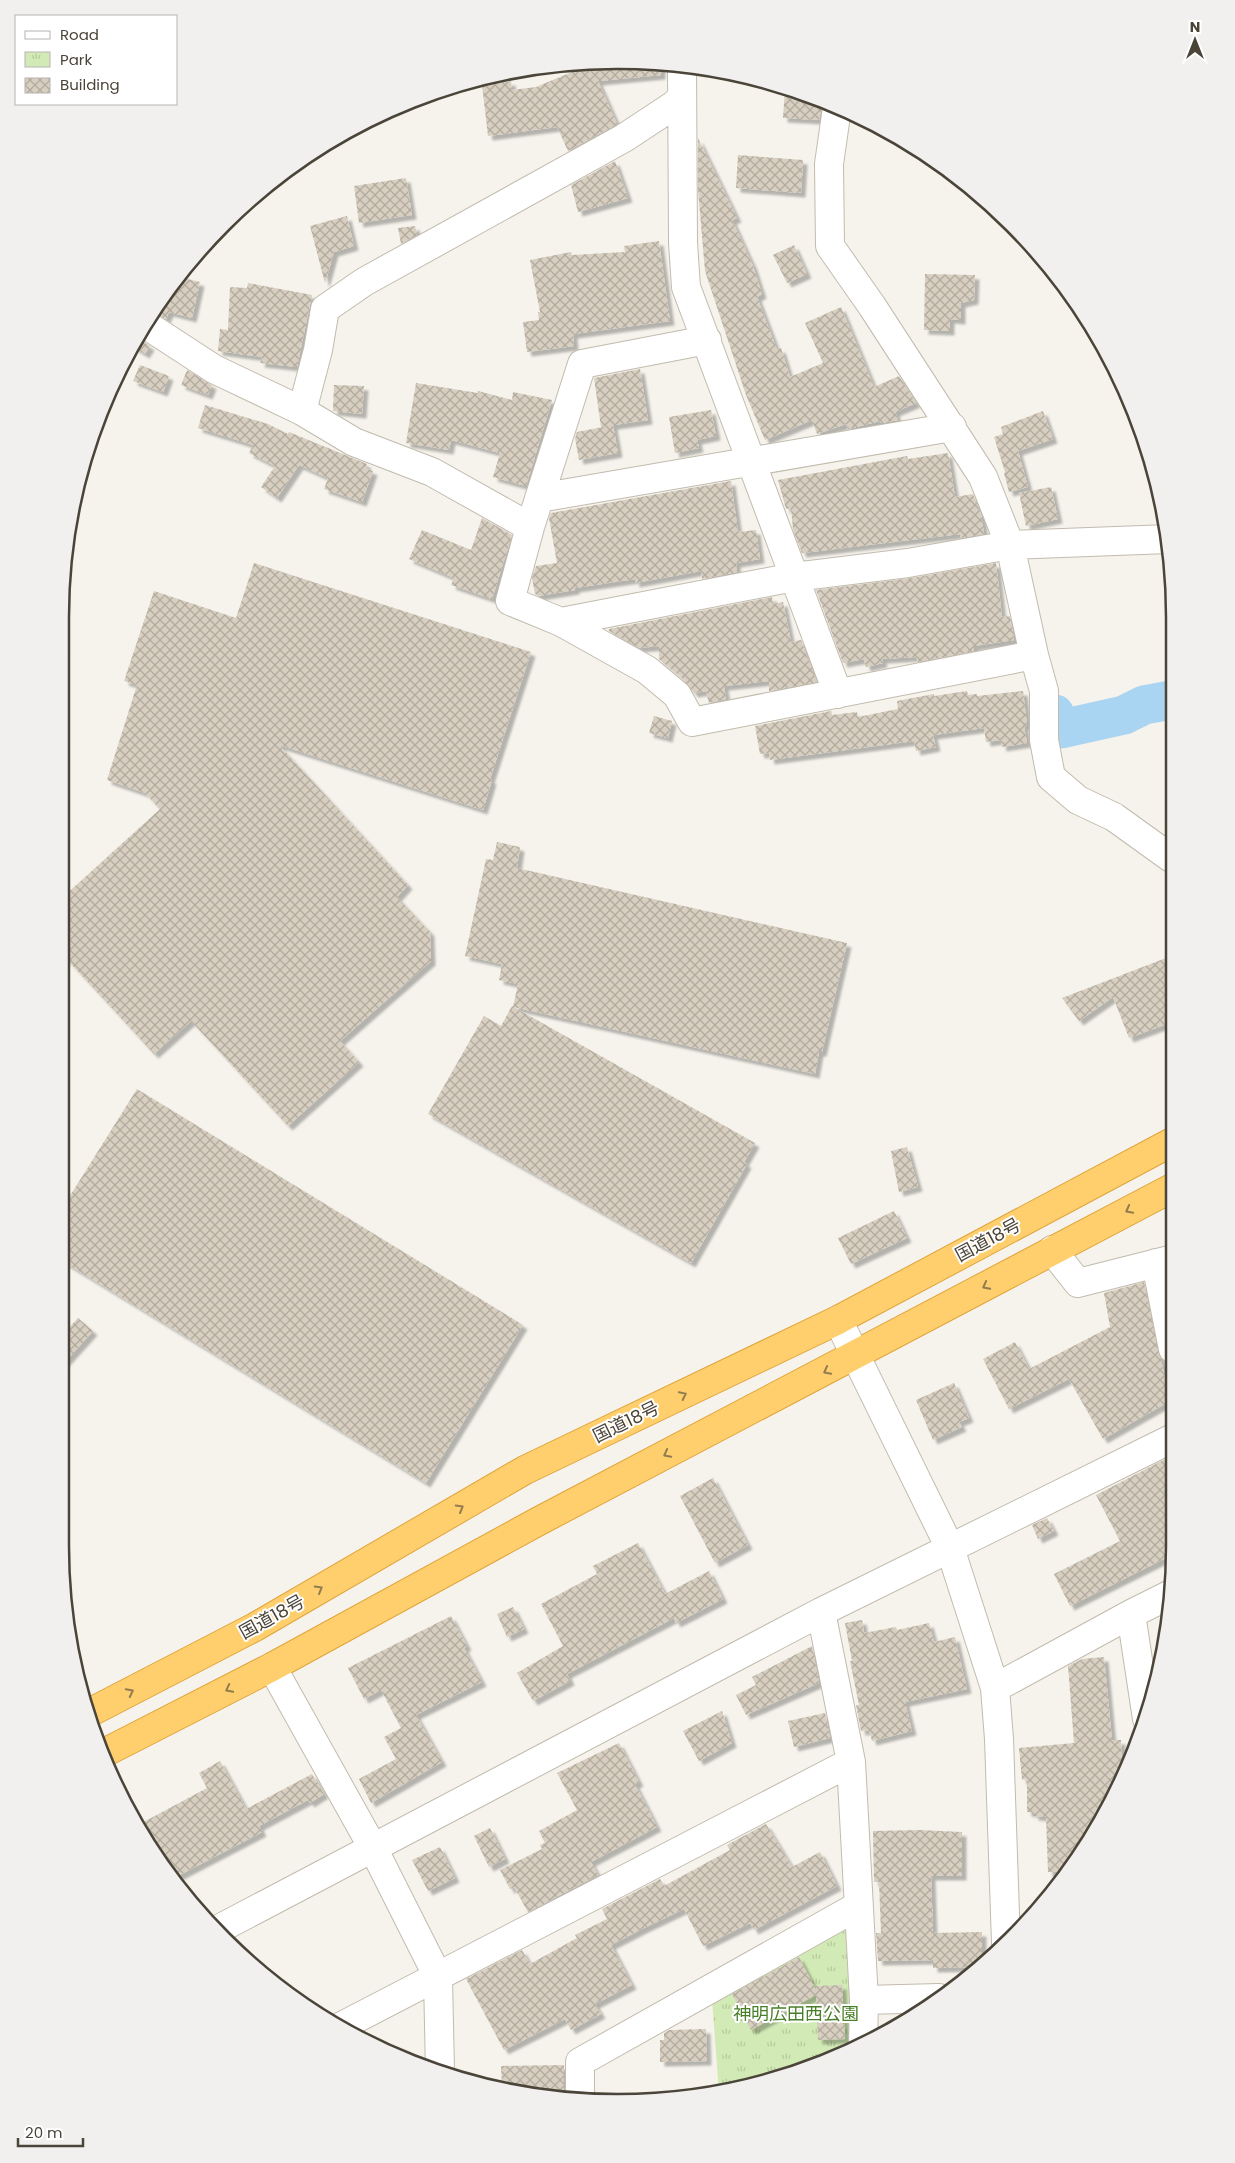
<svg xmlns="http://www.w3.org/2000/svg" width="1235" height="2163" viewBox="0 0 1235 2163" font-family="Poppins,'Noto Sans JP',sans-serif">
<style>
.park{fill:url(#park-tufts)}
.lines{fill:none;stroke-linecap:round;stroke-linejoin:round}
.river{stroke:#a9d4f2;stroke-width:39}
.building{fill:url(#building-cross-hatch);filter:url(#shadow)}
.minor-casing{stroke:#c2bbae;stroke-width:30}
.highway-casing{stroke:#e0a43c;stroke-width:30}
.minor{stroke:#fff;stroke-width:28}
.highway{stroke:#ffcf6e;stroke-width:28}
.oneway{stroke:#937c4e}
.labels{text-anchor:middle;stroke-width:4;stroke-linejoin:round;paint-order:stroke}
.street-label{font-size:18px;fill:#4b4439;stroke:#fff}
.park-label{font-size:18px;fill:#4a7f2a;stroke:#fff}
.rim{fill:none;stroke:#4b4439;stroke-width:2.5}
</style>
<defs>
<pattern id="park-tufts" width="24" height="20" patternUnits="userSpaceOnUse" patternTransform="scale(1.25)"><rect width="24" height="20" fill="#d2eab5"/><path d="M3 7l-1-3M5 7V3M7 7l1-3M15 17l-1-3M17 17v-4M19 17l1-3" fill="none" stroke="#b6ca9c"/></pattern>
<pattern id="building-cross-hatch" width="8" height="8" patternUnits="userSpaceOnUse" patternTransform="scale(1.25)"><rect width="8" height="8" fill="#d8cfc1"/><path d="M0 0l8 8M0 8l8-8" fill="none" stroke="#b1aa9e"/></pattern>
<filter id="shadow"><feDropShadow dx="4.5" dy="4.5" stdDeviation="1" flood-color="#0004"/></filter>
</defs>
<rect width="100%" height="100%" fill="#f6f3ec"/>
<path class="park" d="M 847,1923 L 852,1993 L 851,2051 L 831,2061 L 719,2093 L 712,1999 Z"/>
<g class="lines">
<path class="river" d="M 1055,714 L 1061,729 L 1124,715 L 1144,705 L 1171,700"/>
</g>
<path class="building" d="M 596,62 L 661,64 L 661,75 L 598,81 L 617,124 L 568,151 L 557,127 L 488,136 L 482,85 L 511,81 L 512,90 L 536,87 Z
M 785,89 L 799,90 L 823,102 L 819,120 L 783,118 Z
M 698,138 L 737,218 L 732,220 L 753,266 L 762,294 L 757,297 L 777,350 L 781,348 L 790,377 L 823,363 L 805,323 L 841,307 L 874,387 L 899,376 L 916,403 L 895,412 L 898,420 L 881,423 L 880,421 L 848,429 L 846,424 L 817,434 L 812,420 L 765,440 L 746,395 L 705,271 L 698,190 Z
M 738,155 L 803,160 L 801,193 L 736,188 Z
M 615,161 L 628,198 L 578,212 L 571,185 Z
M 406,178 L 412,215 L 359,223 L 354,186 Z
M 347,216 L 354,246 L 334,252 L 325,283 L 310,226 Z
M 415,226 L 417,235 L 401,244 L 398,228 Z
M 659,241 L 670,321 L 573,334 L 574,346 L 527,352 L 523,322 L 539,320 L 538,312 L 540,312 L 530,260 L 571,252 L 572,255 L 625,252 L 624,246 Z
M 794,245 L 807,274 L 787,283 L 773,255 Z
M 925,274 L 975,275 L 974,300 L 961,303 L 961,320 L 950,319 L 950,331 L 924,330 Z
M 179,277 L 200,282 L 192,318 L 169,312 L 166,319 L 154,311 Z
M 248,283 L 312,295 L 297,367 L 260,363 L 262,357 L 218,351 L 220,329 L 228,330 L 230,287 L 247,288 Z
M 136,337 L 150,346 L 145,354 L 132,346 Z
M 140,365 L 169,376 L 163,392 L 133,381 Z
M 640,369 L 648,420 L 601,427 L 594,378 Z
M 187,370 L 212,385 L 208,395 L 181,385 Z
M 416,383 L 478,393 L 478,391 L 512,400 L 513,392 L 552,400 L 526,486 L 493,477 L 500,453 L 451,440 L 449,450 L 406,443 Z
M 334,385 L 364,386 L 362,414 L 333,411 Z
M 205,405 L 268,424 L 288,434 L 289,432 L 367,464 L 365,468 L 373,471 L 362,502 L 324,489 L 328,478 L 299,465 L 277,498 L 261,487 L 275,466 L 249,453 L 253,445 L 198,428 Z
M 711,410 L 716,436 L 697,440 L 699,448 L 675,453 L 669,417 Z
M 1043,411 L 1053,439 L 1018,451 L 1028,487 L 1009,492 L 1004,473 L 1005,472 L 994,437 L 1003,434 L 1001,427 Z
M 613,425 L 618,453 L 579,460 L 575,438 L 577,432 Z
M 948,453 L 955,497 L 973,494 L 981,514 L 984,534 L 960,538 L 960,534 L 802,553 L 793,530 L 791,508 L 786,509 L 778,480 L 907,456 L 908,459 Z
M 731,481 L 738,532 L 756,530 L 760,559 L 736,563 L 737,572 L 702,579 L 701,571 L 635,583 L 635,579 L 575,588 L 575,590 L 538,596 L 535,594 L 532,578 L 536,566 L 557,563 L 549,518 L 551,513 Z
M 1051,487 L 1058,519 L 1026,526 L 1019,493 Z
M 482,518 L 512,535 L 492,599 L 451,585 L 454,578 L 409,559 L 422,530 L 471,550 Z
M 254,563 L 531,652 L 490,779 L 492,780 L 483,810 L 279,745 L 408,885 L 397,897 L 430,932 L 431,961 L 340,1041 L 359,1062 L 288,1126 L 191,1021 L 154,1054 L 62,954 L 62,898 L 160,809 L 145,793 L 107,780 L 137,685 L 124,681 L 154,591 L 236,618 Z
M 996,563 L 1002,617 L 1010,616 L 1014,640 L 974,646 L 974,651 L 918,662 L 916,657 L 882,659 L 883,663 L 866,667 L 864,659 L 843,663 L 816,590 L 911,578 Z
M 772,597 L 773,604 L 783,602 L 791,642 L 801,640 L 817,682 L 769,691 L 769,681 L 724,686 L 726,699 L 709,703 L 706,691 L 694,693 L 680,676 L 659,659 L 659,646 L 640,648 L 609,631 L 609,629 Z
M 967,691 L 968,695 L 977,694 L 977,696 L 1023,691 L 1027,725 L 1024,726 L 1027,743 L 1002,747 L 1001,740 L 986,742 L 984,728 L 933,735 L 936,747 L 916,751 L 914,741 L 770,760 L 769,753 L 760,754 L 755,726 L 831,711 L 832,715 L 857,712 L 858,717 L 898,709 L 897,701 L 934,694 L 934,696 Z
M 654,716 L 672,721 L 668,738 L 649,733 Z
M 497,842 L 520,847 L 517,868 L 847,943 L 822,1052 L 819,1052 L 815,1074 L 513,1007 L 518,984 L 499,980 L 502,964 L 465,956 L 486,859 L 493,860 Z
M 1166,958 L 1172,973 L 1172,1022 L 1129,1038 L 1113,997 L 1079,1021 L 1062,998 Z
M 512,1006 L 755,1143 L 744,1162 L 747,1164 L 691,1263 L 428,1114 L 484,1016 L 501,1026 Z
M 137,1089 L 523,1325 L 426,1483 L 64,1262 L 63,1207 Z
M 907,1147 L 918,1187 L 899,1192 L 891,1151 Z
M 894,1211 L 907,1238 L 851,1264 L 838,1238 Z
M 1144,1282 L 1170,1401 L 1103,1439 L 1069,1379 L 1009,1409 L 983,1359 L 1015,1342 L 1029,1369 L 1110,1327 L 1104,1293 Z
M 78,1318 L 93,1331 L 64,1363 L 64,1333 Z
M 954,1383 L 969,1418 L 959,1422 L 962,1427 L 933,1440 L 916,1400 Z
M 1173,1455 L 1173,1486 L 1163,1491 L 1174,1511 L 1174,1554 L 1070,1606 L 1054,1574 L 1120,1541 L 1096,1495 Z
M 713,1478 L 748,1545 L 715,1563 L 680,1496 Z
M 1047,1518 L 1054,1531 L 1038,1539 L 1032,1525 Z
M 638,1543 L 665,1594 L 709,1571 L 723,1599 L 676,1623 L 674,1618 L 567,1674 L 570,1681 L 533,1701 L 517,1673 L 563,1646 L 541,1604 L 597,1574 L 593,1566 Z
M 513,1607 L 524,1629 L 507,1637 L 497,1614 Z
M 451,1616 L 467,1646 L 464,1648 L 482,1682 L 416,1715 L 442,1762 L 371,1803 L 359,1779 L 396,1759 L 384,1737 L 401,1728 L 381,1690 L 364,1699 L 348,1668 Z
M 862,1620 L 864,1633 L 896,1627 L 897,1630 L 929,1623 L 934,1642 L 955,1637 L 967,1689 L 905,1702 L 912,1731 L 872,1741 L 869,1730 L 861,1731 L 856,1705 L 859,1705 L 850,1661 L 852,1661 L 845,1623 Z
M 812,1646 L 819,1683 L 746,1715 L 736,1695 L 756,1685 L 752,1677 Z
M 1104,1657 L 1112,1740 L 1121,1740 L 1122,1776 L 1100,1824 L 1067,1871 L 1048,1872 L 1046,1817 L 1034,1816 L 1034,1813 L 1027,1812 L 1027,1779 L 1022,1780 L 1019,1748 L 1074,1743 L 1068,1666 L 1082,1659 Z
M 722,1711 L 732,1743 L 699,1761 L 683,1731 Z
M 825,1713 L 830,1738 L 794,1747 L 788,1721 Z
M 619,1743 L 639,1782 L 635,1784 L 657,1827 L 591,1862 L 598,1875 L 528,1912 L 514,1887 L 510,1889 L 500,1870 L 542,1849 L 540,1845 L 545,1843 L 539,1831 L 577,1810 L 557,1773 Z
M 220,1761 L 246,1809 L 312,1774 L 324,1794 L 310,1803 L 308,1800 L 259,1826 L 262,1832 L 172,1879 L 138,1825 L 207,1788 L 199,1773 Z
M 766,1824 L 792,1867 L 820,1852 L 837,1886 L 754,1930 L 750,1923 L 703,1946 L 684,1909 L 644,1928 L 611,1945 L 632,1985 L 595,2004 L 601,2014 L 571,2030 L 565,2019 L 504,2050 L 466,1979 L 522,1950 L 530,1964 L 577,1938 L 575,1935 L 607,1919 L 602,1909 L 660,1879 L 664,1886 L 730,1850 L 727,1845 Z
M 490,1828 L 505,1859 L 489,1867 L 474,1836 Z
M 920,1830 L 962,1832 L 962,1876 L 931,1876 L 933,1933 L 982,1932 L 982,1967 L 933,1968 L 933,1960 L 878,1961 L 876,1933 L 881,1933 L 879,1882 L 874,1882 L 873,1831 Z
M 440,1847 L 455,1878 L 428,1891 L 412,1860 Z
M 799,1957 L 816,1990 L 816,1986 L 842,1985 L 845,2039 L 818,2040 L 816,1995 L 751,2030 L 732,1994 Z
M 706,2029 L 707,2061 L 660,2062 L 660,2040 L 664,2040 L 664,2033 L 669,2030 Z
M 564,2065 L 564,2098 L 544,2098 L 502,2090 L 501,2066 Z"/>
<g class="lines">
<defs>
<path id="minor" d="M 682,65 L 683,243 L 686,287 L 838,694
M 145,324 L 214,369 L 302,411 L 354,442 L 432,472 L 530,527
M 707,340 L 582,364 L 530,527 L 510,601 L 561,622 L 647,670 L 677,695 L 692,722 L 1034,655 L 1010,545 L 983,477 L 872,306 L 830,246 L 829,164 L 837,108
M 302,411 L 318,350 L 325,309 L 364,282 L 624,138 L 674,105 L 681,98
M 539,498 L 952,427
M 561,622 L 794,577 L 908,563 L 1010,545 L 1169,539
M 1034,655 L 1044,691 L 1044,740 L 1051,777 L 1078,800 L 1114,817 L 1171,858
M 1052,1250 L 1078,1283 L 1173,1259
M 1156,1263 L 1173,1349
M 838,1320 L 950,1548 L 995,1688 L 999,1739 L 1006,1943
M 821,1612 L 851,1762 L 864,2000 L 863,2045
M 1131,1614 L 1147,1719
M 272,1667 L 373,1848 L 438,1977 L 440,2072
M 995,1688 L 1131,1614 L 1171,1594
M 215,1931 L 821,1612 L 1173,1438
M 864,2000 L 939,1998
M 340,2027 L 851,1762
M 580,2099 L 580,2062 L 858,1906"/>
<path id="highway" d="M 87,1714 L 255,1627 L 525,1470 L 838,1320 L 1172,1142
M 102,1754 L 272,1667 L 539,1521 L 1172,1188"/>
</defs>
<use href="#minor" class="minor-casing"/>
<use href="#highway" class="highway-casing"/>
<use href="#minor" class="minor"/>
<use href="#highway" class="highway"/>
</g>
<defs><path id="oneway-chevron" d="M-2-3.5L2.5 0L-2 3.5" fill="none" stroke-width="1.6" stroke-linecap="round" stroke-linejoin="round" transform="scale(1.25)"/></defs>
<g class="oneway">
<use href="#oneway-chevron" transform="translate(1129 1210) rotate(152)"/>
<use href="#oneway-chevron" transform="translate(986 1286) rotate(152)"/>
<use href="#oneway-chevron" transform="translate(827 1371) rotate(152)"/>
<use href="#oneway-chevron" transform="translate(683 1395) rotate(-26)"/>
<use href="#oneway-chevron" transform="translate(667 1454) rotate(152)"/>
<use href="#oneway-chevron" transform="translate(460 1508) rotate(-30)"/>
<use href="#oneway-chevron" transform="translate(319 1589) rotate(-30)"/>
<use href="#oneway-chevron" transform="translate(229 1689) rotate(153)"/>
<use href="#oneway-chevron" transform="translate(130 1692) rotate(-27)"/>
</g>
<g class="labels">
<g class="street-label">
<text transform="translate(988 1240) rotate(-28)" y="6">国道18号</text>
<text transform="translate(626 1422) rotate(-26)" y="6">国道18号</text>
<text transform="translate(272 1617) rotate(-29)" y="6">国道18号</text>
</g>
<g class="park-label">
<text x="796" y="2020">神明広田西公園</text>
</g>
</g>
<path d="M0 0H1235V2163H0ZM617 69H618A548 548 0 0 1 1166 617V1546A548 548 0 0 1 618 2094H617A548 548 0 0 1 69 1546V617A548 548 0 0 1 617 69Z" fill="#f1f0ef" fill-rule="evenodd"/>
<path class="rim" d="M617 69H618A548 548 0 0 1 1166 617V1546A548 548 0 0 1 618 2094H617A548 548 0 0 1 69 1546V617A548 548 0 0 1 617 69Z"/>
<rect x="15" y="15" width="162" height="90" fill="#ffffff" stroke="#b7b4b0"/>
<rect x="25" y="31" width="25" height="8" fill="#ffffff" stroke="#b7b4b0"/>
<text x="60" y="40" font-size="15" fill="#4b4439">Road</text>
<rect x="25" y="52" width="25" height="15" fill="url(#park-tufts)" stroke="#b7b4b0"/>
<text x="60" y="65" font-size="15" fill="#4b4439">Park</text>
<rect x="25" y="78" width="25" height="15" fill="url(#building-cross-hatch)" stroke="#b7b4b0"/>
<text x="60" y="90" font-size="15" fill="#4b4439">Building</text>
<g transform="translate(1195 40)" stroke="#ffffff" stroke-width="4" paint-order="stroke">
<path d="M0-4L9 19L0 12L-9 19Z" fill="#4b4439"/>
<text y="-8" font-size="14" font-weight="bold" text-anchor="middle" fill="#4b4439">N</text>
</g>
<path d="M18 2138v8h65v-8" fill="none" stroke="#4b4439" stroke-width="2.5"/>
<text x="25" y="2138" font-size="15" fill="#4b4439" stroke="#ffffff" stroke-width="4" paint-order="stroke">20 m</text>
</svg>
